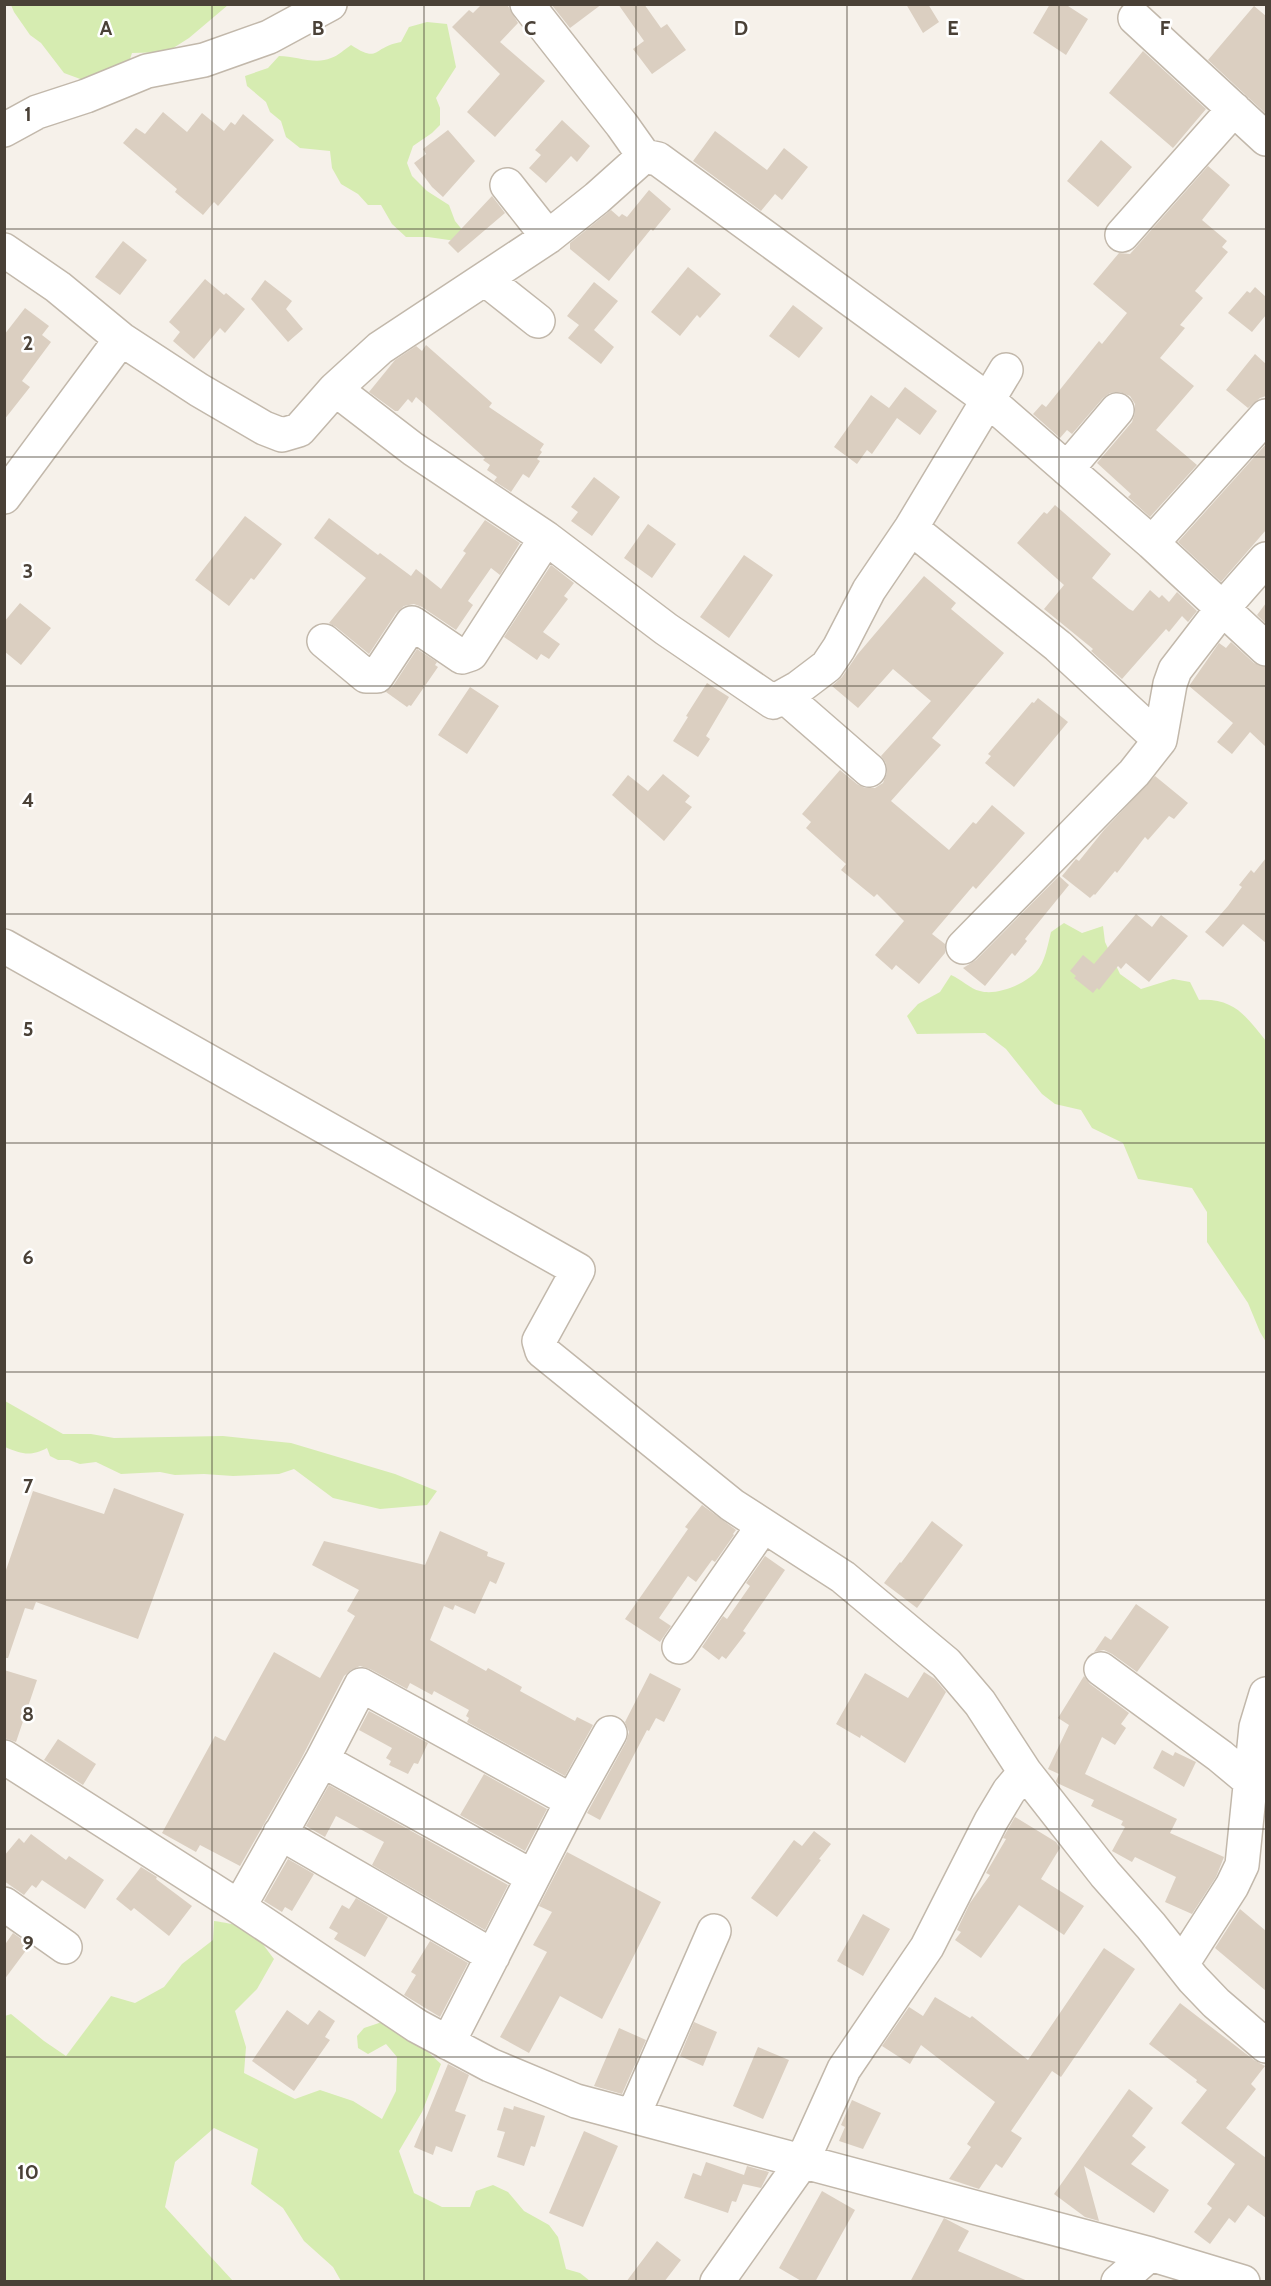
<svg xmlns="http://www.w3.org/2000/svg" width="1271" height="2286" viewBox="0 0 1271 2286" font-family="Cabin,sans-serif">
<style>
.green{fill:#d6ecb1}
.building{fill:#dbcfc1}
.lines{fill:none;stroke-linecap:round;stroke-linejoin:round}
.minor-casing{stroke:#c2b8ab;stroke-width:36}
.minor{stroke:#fff;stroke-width:33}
.grid{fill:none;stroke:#4a4137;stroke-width:1.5;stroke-opacity:0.55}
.grid-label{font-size:20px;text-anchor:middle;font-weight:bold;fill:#4a4137;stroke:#fff;stroke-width:5;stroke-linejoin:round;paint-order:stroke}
</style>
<rect width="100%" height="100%" fill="#f6f1ea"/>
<path class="green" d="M 11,5 L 228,5 L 189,38 L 167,52 L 132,53 L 127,68 L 83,80 L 64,73 L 41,43 L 30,35 L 14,12 Z
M 427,22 L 447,24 L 456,67 L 436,98 L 440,108 L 440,125 L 432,133 L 413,146 L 407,163 L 412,176 L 427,191 L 449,205 L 455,221 L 464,232 L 463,242 L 428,237 L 406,237 L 392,224 L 381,205 L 368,205 L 358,194 L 341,184 L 332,168 L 330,151 L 300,148 L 286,137 L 281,121 L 270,112 L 266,102 L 247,86 L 245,76 L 268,68 L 279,56 C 296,56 315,65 331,58 C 338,56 345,49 351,45 C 380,64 372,47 401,42 L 409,27 Z
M 1064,923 L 1082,933 L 1103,926 L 1105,942 L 1120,974 L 1141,989 L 1173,979 L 1190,982 L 1199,1000 C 1234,998 1246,1016 1266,1041 L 1266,1342 L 1260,1332 L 1248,1303 L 1207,1242 L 1207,1212 L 1192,1188 L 1138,1179 L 1123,1143 L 1092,1128 L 1081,1110 L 1055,1104 L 1042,1094 L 1006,1049 L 985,1033 L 917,1034 L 907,1016 L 918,1004 L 940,992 L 951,975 C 961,979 970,989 980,991 C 996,996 1025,984 1036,972 C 1045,963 1048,944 1051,932 Z
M 5,1401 L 63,1434 L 91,1434 L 114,1438 L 223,1436 L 291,1443 L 395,1474 L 437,1491 L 427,1505 L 380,1509 L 333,1498 L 294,1469 L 279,1474 L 233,1476 L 204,1474 L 175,1475 L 160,1472 L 121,1474 L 96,1462 L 80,1464 L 69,1460 L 58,1460 L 50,1456 L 47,1448 C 30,1457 22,1454 5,1447 Z
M 214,1921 C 249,1926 253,1930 274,1959 L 257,1989 L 235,2011 L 246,2047 L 244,2073 L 295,2099 L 320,2090 L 353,2101 L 382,2119 L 396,2091 L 397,2057 L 386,2044 L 368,2054 L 358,2048 L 357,2036 L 364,2028 L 382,2022 L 417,2042 L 441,2064 L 422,2112 L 399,2151 L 414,2193 L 442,2207 L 470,2207 L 476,2191 L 493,2185 L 508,2192 L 524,2211 L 549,2225 L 558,2237 L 566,2269 L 580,2273 L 590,2281 L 341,2281 L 333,2267 L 304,2241 L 283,2208 L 251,2184 L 258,2149 L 214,2128 L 175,2162 L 165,2207 L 233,2281 L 5,2282 L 5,2016 L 11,2014 L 44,2041 L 66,2056 L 111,1996 L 135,2003 L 164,1987 L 182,1964 L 213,1940 Z"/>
<path class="building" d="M 482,4 L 506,4 L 508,6 L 518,23 L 500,42 L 545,81 L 495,137 L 467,112 L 500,74 L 452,27 L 469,10 L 473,13 Z
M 551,4 L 602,4 L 570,28 Z
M 618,4 L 644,4 L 661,28 L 667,24 L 686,50 L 652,74 L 633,49 L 644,41 Z
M 906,4 L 928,4 L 939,22 L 923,33 Z
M 1050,4 L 1065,4 L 1088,19 L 1066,55 L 1033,33 Z
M 1254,6 L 1266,16 L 1266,114 L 1208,60 Z
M 1143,51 L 1206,109 L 1173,148 L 1109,93 Z
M 163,112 L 187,132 L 202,113 L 224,131 L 231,122 L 235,125 L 243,114 L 274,140 L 218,206 L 214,202 L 203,215 L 175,192 L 177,189 L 123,143 L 136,128 L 145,134 Z
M 562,120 L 590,146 L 577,162 L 571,156 L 546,183 L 529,168 L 541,155 L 535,150 Z
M 448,130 L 475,161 L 443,197 L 432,187 L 414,163 L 426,154 L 423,149 Z
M 715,131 L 767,170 L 784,148 L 808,167 L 782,200 L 775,194 L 761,211 L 693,161 Z
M 1101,140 L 1132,167 L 1098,207 L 1067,181 Z
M 1208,166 L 1230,185 L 1202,220 L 1227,241 L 1222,247 L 1228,252 L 1195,291 L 1203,298 L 1180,325 L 1185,328 L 1160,358 L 1194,386 L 1156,430 L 1197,465 L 1150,517 L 1128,497 L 1131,494 L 1097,463 L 1132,422 L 1135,413 L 1135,404 L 1130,396 L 1120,392 L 1110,393 L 1103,398 L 1072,434 L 1067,430 L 1060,438 L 1033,414 L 1042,404 L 1046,407 L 1099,341 L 1102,344 L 1127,313 L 1093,284 L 1119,253 L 1130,254 Z
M 649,190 L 671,209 L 653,231 L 651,229 L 609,281 L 570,249 L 570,243 L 611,210 L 619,217 L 622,214 L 627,217 Z
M 492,196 L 505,213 L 458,253 L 448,243 Z
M 123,241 L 147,260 L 120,295 L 95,277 Z
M 688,267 L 721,294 L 700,318 L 697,315 L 680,336 L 651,312 Z
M 205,279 L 224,295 L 226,293 L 245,309 L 225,333 L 220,328 L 194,359 L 173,341 L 180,332 L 169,322 Z
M 265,280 L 292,301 L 286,309 L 303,329 L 288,342 L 251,299 Z
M 594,282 L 618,301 L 594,330 L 614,347 L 601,364 L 568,338 L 579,325 L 567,316 Z
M 1255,287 L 1266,297 L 1266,315 L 1252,332 L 1228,313 L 1247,291 L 1250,293 Z
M 793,305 L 823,328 L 799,358 L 769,336 Z
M 25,308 L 49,326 L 42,335 L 51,342 L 22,381 L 30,387 L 4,420 L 4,335 Z
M 426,345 L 492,403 L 489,407 L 544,444 L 540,450 L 542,452 L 537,459 L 540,461 L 529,478 L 523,474 L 511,492 L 494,481 L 497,477 L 487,470 L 490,465 L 483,460 L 485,458 L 416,397 L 412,403 L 408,399 L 398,411 L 395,411 L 369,392 L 395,360 L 416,346 L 422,351 Z
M 1255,354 L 1266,364 L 1266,396 L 1260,398 L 1248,408 L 1226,390 Z
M 905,387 L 937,411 L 920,435 L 897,418 L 872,454 L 867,450 L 857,464 L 834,447 L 871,395 L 889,408 Z
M 1266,444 L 1266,530 L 1221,582 L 1178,542 Z
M 594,477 L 620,497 L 592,536 L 571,521 L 578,512 L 571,507 Z
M 1055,505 L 1111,554 L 1092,578 L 1129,609 L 1133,611 L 1150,590 L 1159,598 L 1162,595 L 1169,602 L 1177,592 L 1197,611 L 1188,622 L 1182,616 L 1169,632 L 1166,629 L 1122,679 L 1091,651 L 1093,649 L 1044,609 L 1064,585 L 1017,543 L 1044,512 L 1047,514 Z
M 245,516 L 282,544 L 254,580 L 251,578 L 229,606 L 195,580 Z
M 329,518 L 378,555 L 380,553 L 411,576 L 416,569 L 441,589 L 466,553 L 463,551 L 485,520 L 520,543 L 500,575 L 491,568 L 468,601 L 473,605 L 456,630 L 422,607 L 414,604 L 404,606 L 396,613 L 369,654 L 336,627 L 329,623 L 366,578 L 314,538 Z
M 648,524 L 676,544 L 652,578 L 624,558 Z
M 744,555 L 773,575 L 729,638 L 700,617 Z
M 551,565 L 574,583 L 564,596 L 568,599 L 543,632 L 560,644 L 549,659 L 541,654 L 537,660 L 504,637 Z
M 924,576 L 956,603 L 951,609 L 1004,653 L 932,738 L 941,745 L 891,801 L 949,850 L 973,822 L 976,824 L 992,805 L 1025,833 L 976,889 L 973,886 L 932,934 L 945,944 L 945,953 L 919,984 L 896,965 L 892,970 L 875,955 L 904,921 L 877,894 L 874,897 L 841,870 L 846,864 L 806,828 L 811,822 L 802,814 L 840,770 L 857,784 L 865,788 L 875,788 L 883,783 L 887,773 L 886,763 L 881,756 L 931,701 L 893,669 L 858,708 L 832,686 L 842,677 L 857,655 Z
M 20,603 L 51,628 L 21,665 L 4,651 L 4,622 Z
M 1266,603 L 1266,624 L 1257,615 Z
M 1231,642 L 1254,663 L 1266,667 L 1266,747 L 1250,732 L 1232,754 L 1217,742 L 1233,723 L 1189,686 L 1219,643 L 1226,648 Z
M 417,649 L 437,662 L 435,665 L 438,667 L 411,706 L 409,705 L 407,707 L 386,692 L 393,686 Z
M 707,683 L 729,697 L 706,736 L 710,739 L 698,757 L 673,741 L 688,717 L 686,716 Z
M 470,687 L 499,706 L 467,754 L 438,735 Z
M 1038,698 L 1068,722 L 1014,787 L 985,763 L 991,756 L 988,754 L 1032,702 L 1034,703 Z
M 663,774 L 690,796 L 685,802 L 692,807 L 664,841 L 612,795 L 628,775 L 648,791 Z
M 1155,776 L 1188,803 L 1174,819 L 1169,816 L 1148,840 L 1145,837 L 1117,873 L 1115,871 L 1095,895 L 1094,894 L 1090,898 L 1062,876 L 1076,859 L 1079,861 L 1104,830 Z
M 1266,858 L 1266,943 L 1243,924 L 1223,947 L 1205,932 L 1228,906 L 1242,887 L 1239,885 L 1251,870 L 1254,873 Z
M 1059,876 L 1069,885 L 1025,939 L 1027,941 L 1015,956 L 1012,953 L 985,986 L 963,968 L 976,960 Z
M 1136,914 L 1152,927 L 1161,915 L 1188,936 L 1149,982 L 1126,963 L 1121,969 L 1118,966 L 1099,990 L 1097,988 L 1093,993 L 1074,978 L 1076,976 L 1070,971 L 1083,955 L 1094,964 Z
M 114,1488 L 184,1514 L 138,1639 L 36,1602 L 33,1610 L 25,1608 L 8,1658 L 4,1658 L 4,1576 L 33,1491 L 104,1514 Z
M 702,1505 L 736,1530 L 733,1534 L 734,1535 L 715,1562 L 712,1560 L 696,1582 L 688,1576 L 659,1618 L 671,1626 L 660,1642 L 625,1619 L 688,1529 L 685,1527 Z
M 932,1521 L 963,1545 L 917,1608 L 884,1583 L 900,1562 L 901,1563 Z
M 440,1531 L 488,1552 L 487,1556 L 505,1563 L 496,1584 L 490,1581 L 475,1614 L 455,1605 L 453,1610 L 444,1606 L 430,1640 L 486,1671 L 488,1668 L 522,1687 L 520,1691 L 575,1721 L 577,1717 L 593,1725 L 565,1776 L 467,1722 L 469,1718 L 466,1716 L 469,1710 L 434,1691 L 432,1695 L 410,1683 L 407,1689 L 370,1669 L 360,1666 L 351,1670 L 344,1676 L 300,1761 L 240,1866 L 200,1845 L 196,1852 L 162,1833 L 215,1736 L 225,1741 L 274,1652 L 320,1678 L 355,1616 L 347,1611 L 359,1590 L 312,1565 L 324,1541 L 425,1565 Z
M 765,1556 L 785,1570 L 743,1631 L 746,1633 L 726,1659 L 722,1656 L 719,1660 L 702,1647 L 723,1616 L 727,1619 L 750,1586 L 746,1583 Z
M 1136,1604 L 1169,1627 L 1137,1672 L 1112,1654 L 1104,1650 L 1094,1652 L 1105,1636 L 1111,1640 Z
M 4,1670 L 37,1680 L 16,1742 L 4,1738 Z
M 924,1672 L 935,1679 L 946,1692 L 905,1763 L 861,1735 L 860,1738 L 836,1724 L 865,1673 L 908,1698 Z
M 650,1673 L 681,1689 L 664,1722 L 656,1718 L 649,1731 L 647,1730 L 600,1820 L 587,1813 L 626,1742 L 629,1732 L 625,1722 Z
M 1084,1676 L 1090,1684 L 1129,1713 L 1121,1724 L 1126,1728 L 1115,1745 L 1102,1737 L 1085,1774 L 1177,1819 L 1170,1833 L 1224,1857 L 1216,1877 L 1192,1914 L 1165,1902 L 1176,1877 L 1135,1857 L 1132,1862 L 1112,1851 L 1125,1827 L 1121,1825 L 1123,1821 L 1091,1806 L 1094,1800 L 1057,1783 L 1056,1781 L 1059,1774 L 1048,1769 L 1069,1725 L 1058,1718 Z
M 369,1711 L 428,1743 L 418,1764 L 414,1763 L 408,1774 L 389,1765 L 391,1761 L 386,1758 L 392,1748 L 359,1730 Z
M 58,1739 L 96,1764 L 83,1785 L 44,1760 Z
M 1162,1750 L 1173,1756 L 1175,1752 L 1196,1762 L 1184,1787 L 1153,1768 Z
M 484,1774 L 547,1809 L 525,1851 L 460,1815 Z
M 329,1785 L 508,1885 L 485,1930 L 372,1865 L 384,1842 L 336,1816 L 325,1837 L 306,1826 Z
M 1015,1817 L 1056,1842 L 1060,1848 L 1041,1879 L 1084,1906 L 1064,1935 L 1019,1905 L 981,1958 L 955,1940 L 961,1932 L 957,1930 L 970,1903 L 990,1875 L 986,1873 L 1006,1839 L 1003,1838 Z
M 814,1831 L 831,1844 L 819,1859 L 821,1860 L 777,1917 L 751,1898 L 794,1840 L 802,1846 Z
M 31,1834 L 66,1860 L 69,1856 L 104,1880 L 85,1909 L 42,1880 L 36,1888 L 32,1885 L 24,1895 L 4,1881 L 4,1856 L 19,1838 L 24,1843 Z
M 567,1852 L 661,1902 L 602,2019 L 560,1996 L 529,2053 L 500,2037 L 547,1952 L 533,1945 L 552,1912 L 539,1906 Z
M 288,1859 L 314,1874 L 292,1911 L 285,1907 L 282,1912 L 264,1901 Z
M 141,1867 L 157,1877 L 156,1879 L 192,1906 L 169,1936 L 134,1908 L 131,1911 L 116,1899 Z
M 356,1898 L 388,1917 L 365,1957 L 334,1939 L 338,1933 L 329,1928 L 342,1905 L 349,1909 Z
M 1240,1909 L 1266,1931 L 1266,1991 L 1215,1948 Z
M 863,1914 L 890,1929 L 863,1976 L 837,1961 Z
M 13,1933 L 30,1945 L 4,1980 L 4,1946 Z
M 430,1941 L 468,1963 L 440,2017 L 404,1995 L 416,1975 L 411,1972 Z
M 1104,1948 L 1135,1969 L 1061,2077 L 1052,2071 L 1011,2131 L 1022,2138 L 1002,2168 L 996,2164 L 979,2189 L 949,2179 L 971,2147 L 967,2144 L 995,2102 L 921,2045 L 910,2064 L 882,2046 L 909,2007 L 923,2016 L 935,1997 L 970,2018 L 972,2016 L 1028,2060 Z
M 1180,2003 L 1254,2060 L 1265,2066 L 1251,2084 L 1256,2089 L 1226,2128 L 1266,2158 L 1266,2218 L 1248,2205 L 1235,2223 L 1229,2218 L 1210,2244 L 1194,2232 L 1212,2208 L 1207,2204 L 1235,2164 L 1181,2123 L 1207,2090 L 1196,2082 L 1197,2080 L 1149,2044 Z
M 287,2010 L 308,2025 L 319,2010 L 335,2021 L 325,2037 L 330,2040 L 294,2091 L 252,2061 Z
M 694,2022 L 717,2032 L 703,2066 L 680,2056 Z
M 619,2028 L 646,2040 L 622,2094 L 594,2086 Z
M 758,2047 L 789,2060 L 763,2119 L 733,2106 Z
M 448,2064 L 469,2075 L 455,2111 L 466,2115 L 452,2152 L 436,2146 L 433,2155 L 414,2147 Z
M 1129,2089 L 1153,2108 L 1132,2136 L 1146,2147 L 1131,2164 L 1169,2190 L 1154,2213 L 1084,2166 L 1099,2221 L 1085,2217 L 1054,2194 Z
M 852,2100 L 881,2113 L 863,2149 L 839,2141 L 845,2127 L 841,2125 Z
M 514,2106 L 545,2116 L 535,2147 L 531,2146 L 524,2166 L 497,2157 L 505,2132 L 497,2130 L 504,2107 L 513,2110 Z
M 584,2131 L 618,2146 L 583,2227 L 549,2213 Z
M 706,2162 L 744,2175 L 747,2166 L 769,2172 L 761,2188 L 743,2184 L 736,2202 L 732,2201 L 728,2213 L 684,2198 L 693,2173 L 701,2176 Z
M 822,2191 L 855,2210 L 815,2282 L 803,2282 L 779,2268 Z
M 944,2218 L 969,2231 L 958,2251 L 1030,2282 L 910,2282 Z
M 657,2241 L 681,2260 L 664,2282 L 626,2282 Z"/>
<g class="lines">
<defs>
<path id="minor" d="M 527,4 L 622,125 L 644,156 L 658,159 L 987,399 L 1152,543 L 1266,649
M 1135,18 L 1266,139
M 4,130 L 37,112 L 86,96 L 147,71 L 204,60 L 269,37 L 330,4
M 507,185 L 548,237
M 1122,235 L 1234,109
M 4,250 L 58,287 L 121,339 L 199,390 L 264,428 L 282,435 L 299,430 L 335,389 L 380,348 L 548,237 L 597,198 L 644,156
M 485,279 L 538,321
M 335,389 L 413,449 L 546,538 L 666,629 L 773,702 L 798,688 L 827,666 L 839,648 L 869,590 L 911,528 L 1006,370
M 1067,469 L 1117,410
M 4,497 L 121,339
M 911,528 L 1058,646 L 1160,740
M 1152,543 L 1266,416
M 324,641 L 366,676 L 377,676 L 412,623 L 462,657 L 471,654 L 546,538
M 784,696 L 869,770
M 4,946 L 578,1270 L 539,1341 L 542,1351 L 732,1505 L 843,1577 L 946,1663 L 980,1703 L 1025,1772 L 1105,1874 L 1151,1926 L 1193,1979 L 1216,2003 L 1266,2046
M 963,947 L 1134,773 L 1160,740 L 1170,684 L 1175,670 L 1222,609 L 1266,559
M 679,1647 L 763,1526
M 1101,1669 L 1220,1756 L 1250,1781
M 4,1757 L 239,1907 L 417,2026 L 490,2065 L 576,2101 L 1150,2254 L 1243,2282
M 322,1760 L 533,1877
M 572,1801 L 610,1733
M 280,1833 L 493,1956
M 4,1904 L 65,1947
M 239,1907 L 322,1760 L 361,1685 L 572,1801 L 448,2043
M 1182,1964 L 1232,1886 L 1242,1865 L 1256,1727 L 1266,1694
M 633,2116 L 714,1931
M 717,2282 L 802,2162 L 844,2069 L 927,1947 L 991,1821 L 1009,1791 L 1025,1772
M 1118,2282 L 1150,2254"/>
</defs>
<use href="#minor" class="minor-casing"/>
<use href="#minor" class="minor"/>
</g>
<path class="grid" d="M 212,4 L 212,2282M 424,4 L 424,2282M 636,4 L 636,2282M 847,4 L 847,2282M 1059,4 L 1059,2282M 4,229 L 1266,229M 4,457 L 1266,457M 4,686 L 1266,686M 4,914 L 1266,914M 4,1143 L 1266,1143M 4,1372 L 1266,1372M 4,1600 L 1266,1600M 4,1829 L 1266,1829M 4,2057 L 1266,2057"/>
<g class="grid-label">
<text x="106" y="35">A</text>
<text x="318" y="35">B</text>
<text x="530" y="35">C</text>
<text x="741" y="35">D</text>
<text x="953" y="35">E</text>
<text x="1165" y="35">F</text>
<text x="28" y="121">1</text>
<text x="28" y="350">2</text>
<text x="28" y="578">3</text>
<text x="28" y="807">4</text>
<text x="28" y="1036">5</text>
<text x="28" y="1264">6</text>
<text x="28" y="1493">7</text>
<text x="28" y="1721">8</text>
<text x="28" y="1950">9</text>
<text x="28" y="2179">10</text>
</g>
<rect width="1271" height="2286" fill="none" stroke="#4a4137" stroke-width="12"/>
</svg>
